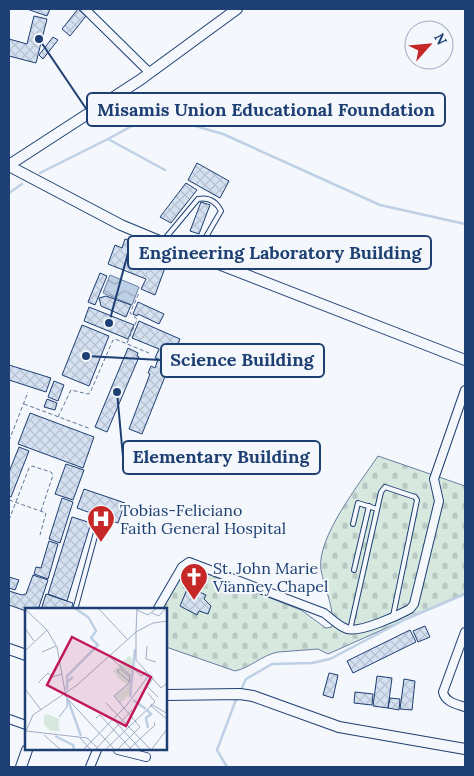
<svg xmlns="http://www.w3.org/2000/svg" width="474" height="776" viewBox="0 0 474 776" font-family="Lora,serif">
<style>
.cemetery{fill:url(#cemetery-stones);stroke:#687fa3}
.water{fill:url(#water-waves);stroke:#687fa3}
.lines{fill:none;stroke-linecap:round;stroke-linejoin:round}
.stream{stroke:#bed0e5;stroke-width:2.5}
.building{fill:url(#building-cross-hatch);stroke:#1d3f73}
.lane-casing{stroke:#1d3f73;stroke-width:6}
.street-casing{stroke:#1d3f73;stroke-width:10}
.secondary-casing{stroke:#1d3f73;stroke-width:12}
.path{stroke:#5e769c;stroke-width:1;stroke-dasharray:4 2.5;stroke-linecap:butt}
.lane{stroke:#f4f7fb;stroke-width:4}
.street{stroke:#f4f7fb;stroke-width:8}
.secondary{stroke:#f4f7fb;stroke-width:10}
.labels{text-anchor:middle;stroke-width:4;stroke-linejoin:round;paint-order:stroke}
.poi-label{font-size:16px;fill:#1d3f73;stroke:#f4f7fb;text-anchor:start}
.inset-river{fill:none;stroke:#bed0e5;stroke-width:2.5}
.inset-road{fill:none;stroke:#9eadc5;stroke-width:1}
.view{fill:#c2185b;fill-opacity:0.15;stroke:#c2185b;stroke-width:2.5}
.inset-edge{fill:none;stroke:#1d3f73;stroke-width:2.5}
.leader{fill:none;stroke:#1d3f73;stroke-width:2}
.callout-dot{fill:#1d3f73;stroke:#f4f7fb;stroke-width:2}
.callout{fill:#f4f7fb;stroke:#1d3f73;stroke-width:2}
.callout-label{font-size:18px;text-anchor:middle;font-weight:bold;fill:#1d3f73}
</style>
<defs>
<pattern id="cemetery-stones" width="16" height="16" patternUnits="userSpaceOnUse" patternTransform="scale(1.25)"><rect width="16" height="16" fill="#d7e8df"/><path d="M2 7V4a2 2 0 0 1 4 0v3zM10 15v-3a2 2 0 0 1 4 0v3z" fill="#b8c8c3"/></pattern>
<pattern id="water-waves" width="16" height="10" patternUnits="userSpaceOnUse" patternTransform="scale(1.25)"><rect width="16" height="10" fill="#bed0e5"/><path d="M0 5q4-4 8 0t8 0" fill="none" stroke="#9aaabe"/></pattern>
<pattern id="building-cross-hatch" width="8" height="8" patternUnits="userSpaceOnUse" patternTransform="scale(1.25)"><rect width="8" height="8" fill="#d5e0f0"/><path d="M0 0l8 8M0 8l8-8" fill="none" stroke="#b6c1d1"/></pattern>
</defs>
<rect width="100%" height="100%" fill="#f4f7fb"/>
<path class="cemetery" d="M 378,456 L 465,486 L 465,593 L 328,654 L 318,649 L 278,652 C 262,655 250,668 235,671 L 166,647 L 166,610 L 162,610 L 183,572 L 189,569 L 201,571 L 301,610 L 326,628 L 332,627 C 335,609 324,587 321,570 C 316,538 360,483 378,456 Z"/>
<path class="water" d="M 110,275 L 139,287 L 132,305 L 103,293 Z"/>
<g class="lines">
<path class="stream" d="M 108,139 L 154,114 L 223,134 L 380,205 L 465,224
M 40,173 L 108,139 L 165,170
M 9,193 L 22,184
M 241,690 L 246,679 L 272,664 L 312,663 L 330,659 L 406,619 L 465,594
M 227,767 L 217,750 L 237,697"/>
</g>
<path class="building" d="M 27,9 L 50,9 L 47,16 Z
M 78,9 L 86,16 L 70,36 L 62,29 Z
M 34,16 L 47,19 L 36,63 L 9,56 L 9,39 L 27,44 Z
M 53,37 L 58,40 L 43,59 L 39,55 Z
M 197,163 L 229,181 L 220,198 L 188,180 Z
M 186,183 L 197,190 L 171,223 L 160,217 Z
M 201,202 L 210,205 L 199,234 L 190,231 Z
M 125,239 L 135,243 L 132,251 L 166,265 L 155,295 L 141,289 L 146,279 L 108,264 L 115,245 L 122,248 Z
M 100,273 L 107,276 L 95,305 L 88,302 Z
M 106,296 L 131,305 L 126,317 L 101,306 L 99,298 Z
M 138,302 L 164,314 L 159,324 L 138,314 L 137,316 L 133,314 Z
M 89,307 L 134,325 L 128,339 L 84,321 Z
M 139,321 L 180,339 L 142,434 L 129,429 L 150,374 L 148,373 L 151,366 L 155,368 L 158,359 L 155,358 L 159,349 L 132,338 Z
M 82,325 L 109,336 L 89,386 L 62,375 Z
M 128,348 L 138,353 L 137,356 L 139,357 L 107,432 L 95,427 Z
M 9,365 L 51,378 L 46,392 L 9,380 Z
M 54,381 L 64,385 L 58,401 L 48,397 Z
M 47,399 L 57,403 L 55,410 L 44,407 Z
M 30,413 L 94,437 L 83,468 L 18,444 Z
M 19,447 L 29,451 L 11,497 L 9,496 L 9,472 Z
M 66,464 L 84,470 L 73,500 L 55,494 Z
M 84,489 L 125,503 L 118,523 L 77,508 Z
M 62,498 L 73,502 L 60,543 L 49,539 Z
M 72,517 L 91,523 L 67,601 L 48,594 Z
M 49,541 L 58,544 L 48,579 L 34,574 L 36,567 L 41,568 Z
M 33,575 L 48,580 L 39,607 L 26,611 L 9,605 L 9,591 L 22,595 L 26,594 Z
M 9,577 L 19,580 L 15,590 L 9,588 Z
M 188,587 L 206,595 L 204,599 L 211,606 L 208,614 L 199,611 L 197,615 L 180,606 Z
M 46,594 L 73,603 L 71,610 L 41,610 Z
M 425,626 L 430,637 L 418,642 L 413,631 Z
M 410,630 L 416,642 L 353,673 L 347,661 Z
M 329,673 L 338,675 L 333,698 L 323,695 Z
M 377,676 L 392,678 L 388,708 L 373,706 Z
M 404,679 L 415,681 L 412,710 L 400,709 Z
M 355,692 L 373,694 L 372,705 L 354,703 Z
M 390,698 L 400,699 L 399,710 L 388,708 Z"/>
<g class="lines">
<defs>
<path id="lane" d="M 163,241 L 198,199 C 208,197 216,201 221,211 L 196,254
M 353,524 L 358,503 L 377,509
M 354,570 L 369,506
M 75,610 L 98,525
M 350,630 L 381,492 L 385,487 L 415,497 L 417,500 L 393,616"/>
<path id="street" d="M 85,9 L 150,73
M 157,610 L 182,567 L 189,562 L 324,613 C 331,618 338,626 347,629 C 360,633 397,616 410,609 L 414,604 L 439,501 L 434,479 L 465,390
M 465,632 L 443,692 C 445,702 456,704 465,707
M 9,719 L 26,725
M 118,750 L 146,757
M 90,767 L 97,750"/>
<path id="secondary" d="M 9,165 L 140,80 L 237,9
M 9,166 L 121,225 L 162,242 L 465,360
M 9,649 L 26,655
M 166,695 L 240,694 L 253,696 L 339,727 L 465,749
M 21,767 L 27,750"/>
</defs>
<use href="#lane" class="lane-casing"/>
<use href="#street" class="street-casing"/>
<use href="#secondary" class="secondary-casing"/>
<path class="path" d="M 127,343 L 137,320 L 136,318 L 130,313 L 139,293
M 24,404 L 91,429
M 58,417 L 71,390 L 88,394 L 90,393 L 113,340 L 115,339 L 149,353
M 9,441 L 28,392
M 9,500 L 46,513 L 40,535
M 9,520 L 29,468 L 32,466 L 51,472 L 53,475 L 41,511"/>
<use href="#lane" class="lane"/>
<use href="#street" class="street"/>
<use href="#secondary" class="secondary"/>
</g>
<defs>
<symbol id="hospital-pin" viewBox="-11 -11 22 30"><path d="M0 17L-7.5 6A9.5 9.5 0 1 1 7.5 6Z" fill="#c62828" stroke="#f4f7fb"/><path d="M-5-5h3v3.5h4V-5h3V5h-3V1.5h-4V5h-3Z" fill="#fff"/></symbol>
<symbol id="church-pin" viewBox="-11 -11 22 30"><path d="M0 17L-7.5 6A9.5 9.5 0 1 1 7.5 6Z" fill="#c62828" stroke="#f4f7fb"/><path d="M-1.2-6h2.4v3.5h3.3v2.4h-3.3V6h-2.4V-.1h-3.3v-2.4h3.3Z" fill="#fff"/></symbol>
</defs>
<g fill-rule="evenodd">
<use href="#hospital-pin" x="85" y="503" width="32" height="43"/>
<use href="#church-pin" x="178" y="561" width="32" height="43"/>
</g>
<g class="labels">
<g class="poi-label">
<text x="120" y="516">Tobias-Feliciano<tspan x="120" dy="18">Faith General Hospital</tspan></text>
<text x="213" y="574">St. John Marie<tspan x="213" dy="18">Vianney Chapel</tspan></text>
</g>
</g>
<g transform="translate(25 608)">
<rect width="142" height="142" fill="#f4f7fb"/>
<path d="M 104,48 L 107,50 L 106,78 L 103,88 L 95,95 L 90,88 L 103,76 L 96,73 L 88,63 ZM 23,106 L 36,112 L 33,113 L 35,123 L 26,123 L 19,117 L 19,107 Z" fill="#d7e8df"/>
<path class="inset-river" d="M 42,74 L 42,68 L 73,37 L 66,30 L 71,23 L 64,10 L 50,0M 42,82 L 42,74 L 48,69M 105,89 L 110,41M 43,92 L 56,128M 108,92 L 121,101M 122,102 L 126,106 L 121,110 L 123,120M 30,128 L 48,137 L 49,142"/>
<path class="inset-road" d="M 73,0 L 102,31M 0,1 L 22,22 L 32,39 L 41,89 L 90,142M 112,2 L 123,7 L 132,0M 127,5 L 134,8 L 141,0M 0,20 L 9,33M 111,24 L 112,0M 111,25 L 111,52 L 136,80 L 142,75M 122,38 L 121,51 L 131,54M 0,43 L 22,22M 17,44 L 31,38M 84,48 L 105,67 L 104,75 L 89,88 L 115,119 L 92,142M 109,61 L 116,68 L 121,64M 105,74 L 92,63 L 95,61 L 105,69M 13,75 L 23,65 L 27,69 L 37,66M 122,78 L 133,89M 1,82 L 16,102M 118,85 L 128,70M 81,95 L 126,142M 126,96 L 143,106M 125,97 L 143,112M 34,109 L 42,99 L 42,90M 71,110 L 75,107 L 107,142M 88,111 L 116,142M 1,123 L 8,107 L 52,77 L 111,24 L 128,15 L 143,13M 1,123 L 62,130 L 75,142M 19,127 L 36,142M 55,130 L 66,142M 58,142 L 101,98 L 124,67M 70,142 L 107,102M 80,142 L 130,94 L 123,85M 103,142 L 130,117 L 129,114M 126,142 L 143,120"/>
<path class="view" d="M 47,29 L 126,69 L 101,118 L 22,77 Z"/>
<rect width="142" height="142" class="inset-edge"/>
</g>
<path class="leader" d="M39 39L87 110M109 323L128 253M86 356L161 360M117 392L123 457"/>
<g class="callout-dot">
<circle cx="39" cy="39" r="5"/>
<circle cx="109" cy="323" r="5"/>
<circle cx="86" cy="356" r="5"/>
<circle cx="117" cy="392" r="5"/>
</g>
<g class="callout">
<rect x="87" y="93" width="358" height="33" rx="5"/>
<rect x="128" y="236" width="303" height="33" rx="5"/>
<rect x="161" y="344" width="163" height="33" rx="5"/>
<rect x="123" y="441" width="197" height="33" rx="5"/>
</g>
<g class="callout-label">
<text x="266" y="116">Misamis Union Educational Foundation</text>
<text x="280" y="259">Engineering Laboratory Building</text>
<text x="242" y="366">Science Building</text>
<text x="221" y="463">Elementary Building</text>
</g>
<rect width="474" height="776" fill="none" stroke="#1d3f73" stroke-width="20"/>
<g transform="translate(429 45) rotate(63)"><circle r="24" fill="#f4f7fb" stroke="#9eadc5"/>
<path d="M0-4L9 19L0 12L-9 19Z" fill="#c62828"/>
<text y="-8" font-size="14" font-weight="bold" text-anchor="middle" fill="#1d3f73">N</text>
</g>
</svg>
